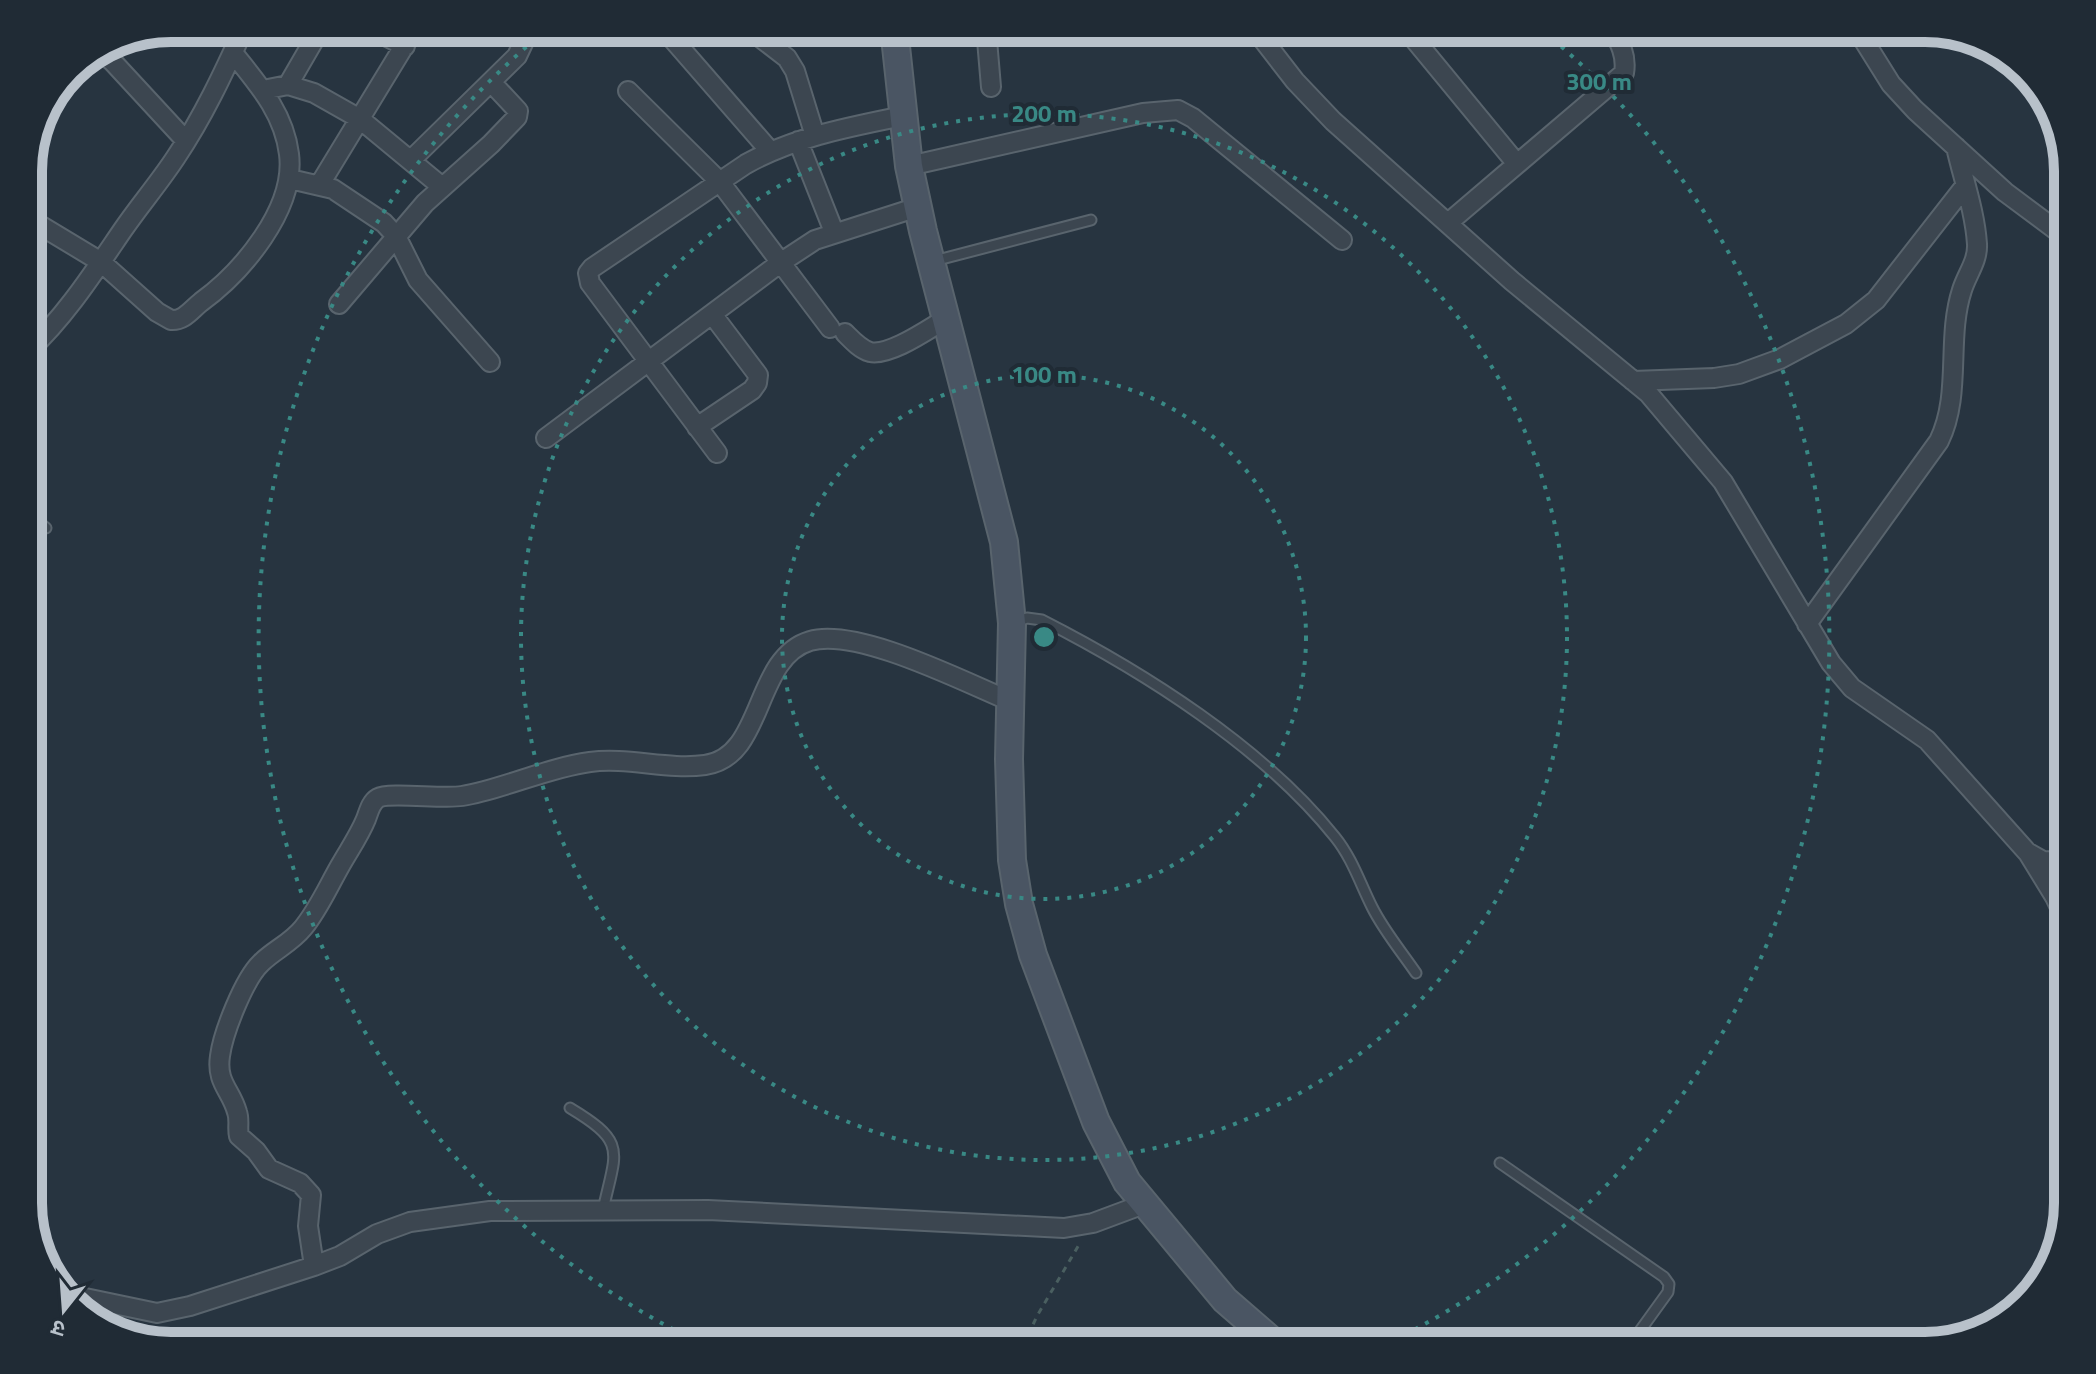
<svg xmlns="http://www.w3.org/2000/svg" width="2096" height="1374" viewBox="0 0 2096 1374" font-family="'Titillium Web','Noto Sans Devanagari',sans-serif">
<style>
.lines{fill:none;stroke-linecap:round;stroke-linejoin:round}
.lane-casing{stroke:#59646d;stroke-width:13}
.street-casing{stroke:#59646d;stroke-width:22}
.secondary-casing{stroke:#59646d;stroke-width:30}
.path{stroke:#4a5f60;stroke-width:3;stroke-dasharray:6 6;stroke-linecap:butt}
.lane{stroke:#3c4650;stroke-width:9}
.street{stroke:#3c4650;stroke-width:18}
.secondary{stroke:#4a5563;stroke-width:26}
.ring{fill:none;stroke:#398985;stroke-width:4;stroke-dasharray:4 8}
.rim{fill:none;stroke:#b8c1ca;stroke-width:10}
.centre{fill:#398985;stroke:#202b35;stroke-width:4}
.ring-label{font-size:24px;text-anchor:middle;font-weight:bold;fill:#398985;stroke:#202b35;stroke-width:8;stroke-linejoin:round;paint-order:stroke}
</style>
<rect width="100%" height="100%" fill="#273440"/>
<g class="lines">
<defs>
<path id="lane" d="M 934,261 L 1091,220
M 28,513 L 46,528
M 1016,622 L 1027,618 L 1042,620 C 1144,672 1263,747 1335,837 C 1352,858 1360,883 1372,907 C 1384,931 1401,951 1416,973
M 2068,744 L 2068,758
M 570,1108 C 628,1143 616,1150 603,1210
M 1500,1163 L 1664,1277 L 1669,1284 L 1668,1292 L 1629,1346"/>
<path id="street" d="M 358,28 L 366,32 L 377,32 L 405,46
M 663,28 L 770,151
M 748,28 L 787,58 L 795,71 L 815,136
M 986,28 L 991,87
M 1254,28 L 1295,81 L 1333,121 L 1512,281 L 1648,393 L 1723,482 L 1831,663 L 1852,688 L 1927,740 L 2027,852 L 2043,861 L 2068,862
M 1405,28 L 1517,164
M 1856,28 L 1891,84 L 1915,110 L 2005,192 L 2068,239
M 99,51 L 112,61 L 186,141
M 288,85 L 321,28
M 263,90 L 288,85 L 314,93 L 360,119 L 441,186
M 628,91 L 720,182 L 830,328
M 798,141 L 834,232
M 411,160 L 517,56 L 525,39 L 520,28
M 909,166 L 1143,113 L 1178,110 L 1193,118 L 1342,240
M 290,179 L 333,189 L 384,223 L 396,236 L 418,280 L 490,362
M 320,184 L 415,28
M 28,218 L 101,262 L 157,312 L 171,320 C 184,321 191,310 201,302 C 242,272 296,209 289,154 C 284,113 258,84 233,53
M 1448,223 L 1624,73 C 1627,56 1620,42 1611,28
M 339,304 L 425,203 L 491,144 L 517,117 L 518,111 L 491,82
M 845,333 C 852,340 860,349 870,352 C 890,356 927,330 944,320
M 28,351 C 65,317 94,272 122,231 C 139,206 159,183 176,157 C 203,117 224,72 244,28
M 1633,381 L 1714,378 L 1739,374 L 1780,359 L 1846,324 L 1876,300 L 1965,186
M 697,427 L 752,390 L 757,383 L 758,375 L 712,314
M 546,438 L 780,263 L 815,240 L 918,207
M 717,453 L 590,283 L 588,273 L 592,268 L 746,164 C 795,137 849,127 903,116
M 1807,624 L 1939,441 C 1962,394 1946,339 1962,290 C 1967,274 1978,261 1977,244 C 1975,212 1963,178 1956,147
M 2028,853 L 2055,897 L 2068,924
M 314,1266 L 308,1226 L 311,1195 L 300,1183 L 269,1169 L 256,1151 L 239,1136 C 237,1128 240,1120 237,1112 C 231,1090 216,1083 220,1056 C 223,1033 244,979 261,963 C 274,950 291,943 303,928 C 318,910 328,887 340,866 C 349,850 359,836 366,819 C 369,811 371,802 378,798 C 389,792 443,799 462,796 C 504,789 546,768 590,762 C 628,757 667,770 705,765 C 765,757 753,658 810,641 C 857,627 964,682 1010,701
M 66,1294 L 157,1313 L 190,1306 L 314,1266 L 340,1256 L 377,1234 L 410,1222 L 490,1211 L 708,1210 L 1064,1228 L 1093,1223 L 1144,1204"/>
<path id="secondary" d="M 894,28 L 909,166 L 923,231 L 1004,542 L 1012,623 L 1009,759 L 1012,860 L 1019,904 L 1033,955 L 1096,1122 L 1127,1182 L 1225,1300 L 1278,1346"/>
</defs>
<use href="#lane" class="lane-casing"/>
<use href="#street" class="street-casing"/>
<use href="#secondary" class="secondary-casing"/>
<path class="path" d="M 160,1328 L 165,1344
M 1023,1346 L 1037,1316 L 1080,1243"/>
<use href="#lane" class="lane"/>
<use href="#street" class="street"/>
<use href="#secondary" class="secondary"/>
</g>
<g class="ring">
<circle cx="1044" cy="637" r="262"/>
<circle cx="1044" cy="637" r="523"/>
<path d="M706 1346A785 785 0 0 1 545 31M1543 31A785 785 0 0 1 1382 1346"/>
</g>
<path d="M0 0H2096V1374H0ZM171 42H1925A129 129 0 0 1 2054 171V1203A129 129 0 0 1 1925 1332H171A129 129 0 0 1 42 1203V171A129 129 0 0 1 171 42Z" fill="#202b35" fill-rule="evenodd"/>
<path class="rim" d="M171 42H1925A129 129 0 0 1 2054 171V1203A129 129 0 0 1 1925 1332H171A129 129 0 0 1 42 1203V171A129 129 0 0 1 171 42Z"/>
<circle cx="1044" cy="637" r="12" class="centre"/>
<g class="ring-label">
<text x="1599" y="90">300 m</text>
<text x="1044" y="122">200 m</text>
<text x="1044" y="383">100 m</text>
</g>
<g transform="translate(64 1310) rotate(197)" stroke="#202b35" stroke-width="6" paint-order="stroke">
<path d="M0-6L14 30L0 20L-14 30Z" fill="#b8c1ca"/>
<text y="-12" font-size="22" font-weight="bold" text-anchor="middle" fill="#b8c1ca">उ</text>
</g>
</svg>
